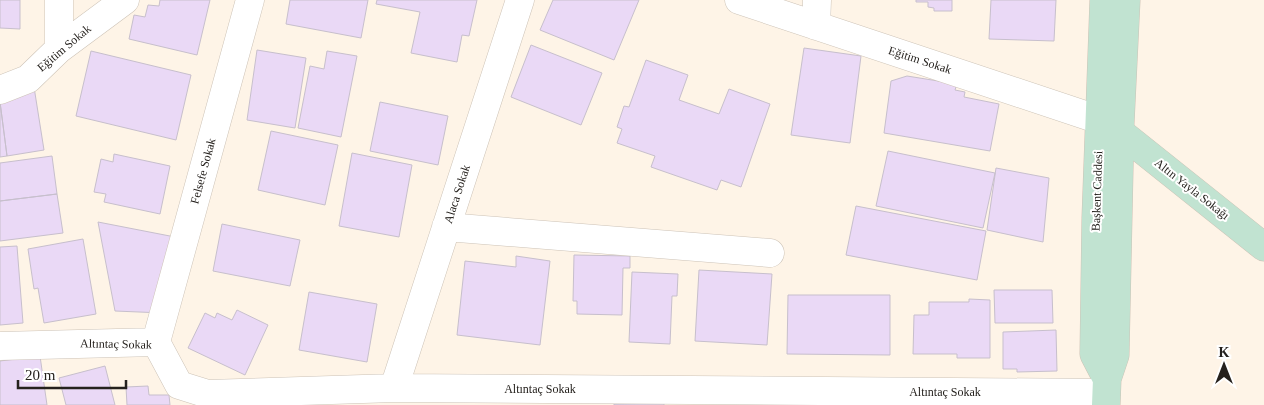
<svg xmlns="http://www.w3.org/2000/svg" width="1264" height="405" viewBox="0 0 1264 405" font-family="'Times New Roman',serif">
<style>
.building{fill:#ead9f6;stroke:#c7bfcc}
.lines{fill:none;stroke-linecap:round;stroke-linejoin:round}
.street-casing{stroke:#cdc3b7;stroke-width:29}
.secondary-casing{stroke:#cdc3b7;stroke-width:29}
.street{stroke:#fff;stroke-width:28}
.secondary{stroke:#c1e3d1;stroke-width:28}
.labels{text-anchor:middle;stroke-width:4;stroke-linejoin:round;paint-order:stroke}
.street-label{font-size:12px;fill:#25211d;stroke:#fff}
</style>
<rect width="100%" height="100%" fill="#fef4e7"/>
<path class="building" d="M 0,0 L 20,0 L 20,29 L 0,28 Z
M 160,0 L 210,0 L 197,55 L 129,39 L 134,15 L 145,17 L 148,5 L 159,6 Z
M 290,0 L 368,0 L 361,38 L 286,24 Z
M 377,0 L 477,0 L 469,36 L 462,35 L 457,62 L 411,53 L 420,12 L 376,4 Z
M 553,0 L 639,0 L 614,60 L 540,30 Z
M 916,0 L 952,0 L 952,11 L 934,11 L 934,8 L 928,7 L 928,2 L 916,2 Z
M 991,0 L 1056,0 L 1054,41 L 989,39 Z
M 531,45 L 602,73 L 581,125 L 511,97 Z
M 804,48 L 861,56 L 850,143 L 791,135 Z
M 257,50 L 306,58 L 295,128 L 247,120 Z
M 91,51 L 191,75 L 176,140 L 76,116 Z
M 327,51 L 357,56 L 341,137 L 298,128 L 310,66 L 324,69 Z
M 646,60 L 688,75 L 679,100 L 719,114 L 729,89 L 770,104 L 741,187 L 721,180 L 717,190 L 651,167 L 655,156 L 617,143 L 622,129 L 617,127 L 624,106 L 629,107 Z
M 907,76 L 957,84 L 955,90 L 965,92 L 964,97 L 999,104 L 990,151 L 884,133 L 891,81 Z
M 34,87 L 44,150 L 7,156 L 0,102 Z
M 0,102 L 7,156 L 0,157 Z
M 380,102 L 448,116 L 438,165 L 370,151 Z
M 271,131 L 338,145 L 325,205 L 258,190 Z
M 888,151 L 995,173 L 983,228 L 876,206 Z
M 352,153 L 412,165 L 399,237 L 339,226 Z
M 114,154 L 170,166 L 160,214 L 104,202 L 106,194 L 94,192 L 101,159 L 113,162 Z
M 52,156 L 57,194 L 0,201 L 0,163 Z
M 996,168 L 1049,178 L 1043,242 L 987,230 Z
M 57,194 L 63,233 L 0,241 L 0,201 Z
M 856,206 L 986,231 L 977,280 L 846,255 Z
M 98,222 L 175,237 L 163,313 L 115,311 Z
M 222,224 L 300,240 L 290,286 L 213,271 Z
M 83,239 L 96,314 L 44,323 L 38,288 L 34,289 L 28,249 Z
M 17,246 L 23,323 L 0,325 L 0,247 Z
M 574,255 L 630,256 L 630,268 L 623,268 L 622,315 L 577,314 L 577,301 L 573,301 Z
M 516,256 L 550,261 L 540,345 L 457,335 L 465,261 L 516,267 Z
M 699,270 L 772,274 L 767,345 L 695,341 Z
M 632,272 L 678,274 L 677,296 L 672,296 L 670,344 L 629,342 Z
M 994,290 L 1052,290 L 1053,323 L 995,323 Z
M 309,292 L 377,304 L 367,362 L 299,350 Z
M 788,295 L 890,295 L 890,355 L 787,354 Z
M 969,299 L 990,300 L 990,358 L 957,358 L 957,354 L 913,354 L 914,315 L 929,315 L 929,302 L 969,302 Z
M 237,310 L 268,325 L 245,375 L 188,348 L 205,313 L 215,318 L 217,313 L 232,320 Z
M 1056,330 L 1057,371 L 1017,372 L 1017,369 L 1003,369 L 1003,332 Z
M 40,356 L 47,405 L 0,405 L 0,361 Z
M 105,366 L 115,405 L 66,405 L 59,378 Z
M 148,386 L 149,395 L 169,395 L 170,405 L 127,405 L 126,387 Z
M 664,403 L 664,405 L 614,405 L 614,404 Z"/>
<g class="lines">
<defs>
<path id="street" d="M 59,0 L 59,49
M 739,0 L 1100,120
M 816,26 L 817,0
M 0,90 L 28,79 L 59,49 L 125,0
M 446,227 L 770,253
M 156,342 L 250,0
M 0,346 L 156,342 L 179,385 L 208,394 L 394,388 L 1106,393
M 394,388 L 520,0"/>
<path id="secondary" d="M 1104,0 L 1096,218 L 1094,354 L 1107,379
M 1120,132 L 1264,247
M 1106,405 L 1107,379 L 1115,355 L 1120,123 L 1126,0"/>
</defs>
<use href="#street" class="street-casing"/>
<use href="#secondary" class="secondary-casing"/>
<use href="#street" class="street"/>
<use href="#secondary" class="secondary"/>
</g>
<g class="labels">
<g class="street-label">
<text transform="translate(64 48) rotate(-40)" y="4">Eğitim Sokak</text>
<text transform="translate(920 60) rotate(18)" y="4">Eğitim Sokak</text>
<text transform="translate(203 171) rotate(-75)" y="4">Felsefe Sokak</text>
<text transform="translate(1192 189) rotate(38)" y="4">Altın Yayla Sokağı</text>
<text transform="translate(1097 191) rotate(-88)" y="4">Başkent Caddesi</text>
<text transform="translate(457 194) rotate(-72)" y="4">Alaca Sokak</text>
<text transform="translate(116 344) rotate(1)" y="4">Altıntaç Sokak</text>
<text x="540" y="393">Altıntaç Sokak</text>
<text x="945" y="396">Altıntaç Sokak</text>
</g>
</g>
<g transform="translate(1224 365)" stroke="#ffffff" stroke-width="4" paint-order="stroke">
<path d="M0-4L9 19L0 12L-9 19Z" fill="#25211d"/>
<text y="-8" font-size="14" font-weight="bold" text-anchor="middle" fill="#25211d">K</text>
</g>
<path d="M18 380v8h108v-8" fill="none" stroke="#25211d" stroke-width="2.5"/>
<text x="25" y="380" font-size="15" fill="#25211d" stroke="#ffffff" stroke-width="4" paint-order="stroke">20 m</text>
</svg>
